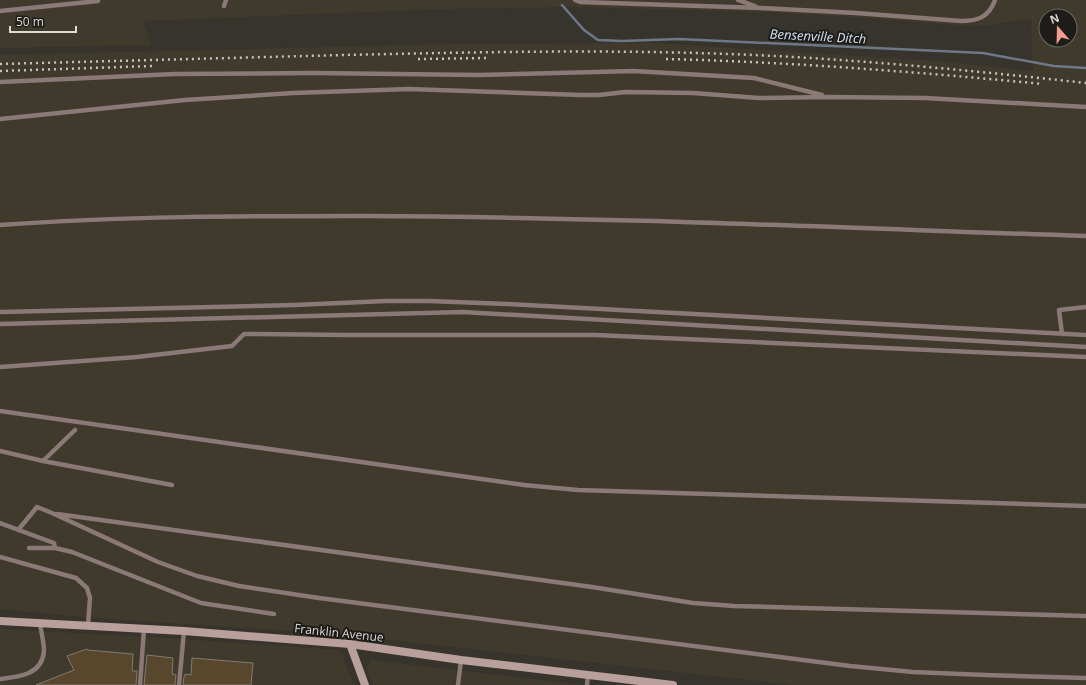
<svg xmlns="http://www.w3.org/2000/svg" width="1086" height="685" viewBox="0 0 1086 685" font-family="'Open Sans',sans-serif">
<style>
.built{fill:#3f3a2c;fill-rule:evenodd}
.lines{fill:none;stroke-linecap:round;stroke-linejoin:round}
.stream{stroke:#6d7888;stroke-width:2.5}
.building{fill:#58472c;stroke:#807b73}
.service{stroke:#8a7977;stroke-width:4.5}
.secondary{stroke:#baa09d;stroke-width:8}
.rail{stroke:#c6c3be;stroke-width:2.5;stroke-dasharray:2 4;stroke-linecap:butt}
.labels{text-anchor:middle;stroke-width:4;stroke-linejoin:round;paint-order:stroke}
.street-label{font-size:12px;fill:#dddbd6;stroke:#1d1c18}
.water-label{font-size:13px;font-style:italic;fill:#d8e5f9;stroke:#1d1c18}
</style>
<rect width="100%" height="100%" fill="#37342d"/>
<path class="built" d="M 0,0 L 1086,0 L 1086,685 L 794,685 L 344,635 L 80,617 L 0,609 L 0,55 L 455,44 L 653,43 L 937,61 L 1033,71 L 1031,19 L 989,25 L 970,26 L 851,17 L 764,12 L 575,7 L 446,9 L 143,21 L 152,45 L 0,48 ZM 1046,16 L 1070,16 L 1070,40 L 1046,40 Z
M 0,629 L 154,637 L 340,650 L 354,685 L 0,685 Z
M 371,660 L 584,685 L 373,685 L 366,668 Z"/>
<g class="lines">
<path class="stream" d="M 562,5 L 584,30 L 598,40 L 622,41 L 679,39 L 983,53 L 1054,66 L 1086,68"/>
</g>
<path class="building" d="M 87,649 L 87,650 L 133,654 L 132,671 L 137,671 L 136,685 L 36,685 L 74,670 L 67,656 Z
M 147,655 L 173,658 L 172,674 L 176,675 L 175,685 L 144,685 Z
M 192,658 L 253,663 L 251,685 L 183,685 L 184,676 L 185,676 L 185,674 L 191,675 Z"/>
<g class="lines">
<path class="service" d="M 575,0 L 580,2 L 761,8 L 856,13 L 961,21 C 978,21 989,17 995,0
M 738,0 L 755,6
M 224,6 L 226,0
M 0,11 L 98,1 L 98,0
M 0,82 L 175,74 L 314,73 L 478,75 L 633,71 L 754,78 L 822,95
M 0,119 L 185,100 L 293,93 L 409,89 L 581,95 L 599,95 L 625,92 L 693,93 L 759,98 L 829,97 L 925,98 L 1086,107
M 0,225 C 122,216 244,216 366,216 C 606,217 846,228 1086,236
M 0,312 L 294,305 L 386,301 L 429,301 L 507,304 L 1086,335
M 0,324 L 463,312 L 1086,347
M 1062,334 L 1059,310 L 1086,307
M 0,367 L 137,357 L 232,346 L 244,334 L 347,335 L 595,335 L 1086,357
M 0,411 L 524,485 L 578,490 L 1086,506
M 0,451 L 43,461 L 172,485
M 43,461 L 75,430
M 57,514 L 592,587 L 693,603 L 734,606 L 1086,616
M 0,523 L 54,543 L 55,548
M 18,530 L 37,507 L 52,513 L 158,562 L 197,576 L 239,586 L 319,598 L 850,666 L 913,672 L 985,675 L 1086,678
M 29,548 L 55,548 L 72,552 L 201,603 L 274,614
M 0,557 L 76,578 L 87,588 L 90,598 L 88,625
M 0,679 C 19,677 42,675 44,651 C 44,642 41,632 40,623
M 140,685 L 144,629
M 179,685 L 184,631
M 458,685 L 461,660
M 587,685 L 588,675"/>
<path class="secondary" d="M 0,621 L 184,631 L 350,644 L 461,660 L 673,685
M 350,644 L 365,685"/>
<path class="rail" d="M 418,59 L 488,58
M 666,59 C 792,62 917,72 1043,84
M 0,64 C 115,61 229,58 344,55 C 481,52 617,49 754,55 C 865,60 976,71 1086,83
M 0,71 L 152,66"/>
</g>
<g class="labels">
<g class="street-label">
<text transform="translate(339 633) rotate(6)" y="4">Franklin Avenue</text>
</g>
<g class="water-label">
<text transform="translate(818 36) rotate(3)" y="5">Bensenville Ditch</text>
</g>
</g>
<g transform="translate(1058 28) rotate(340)"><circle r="19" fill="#1d1c18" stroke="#6a6864"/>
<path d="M0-3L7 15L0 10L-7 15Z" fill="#f59c90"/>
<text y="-6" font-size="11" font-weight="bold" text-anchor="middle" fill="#dddbd6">N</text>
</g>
<path d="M10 26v6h66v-6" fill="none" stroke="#dddbd6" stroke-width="2"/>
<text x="16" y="26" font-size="12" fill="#dddbd6" stroke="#1d1c18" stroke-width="3" paint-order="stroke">50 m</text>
</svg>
